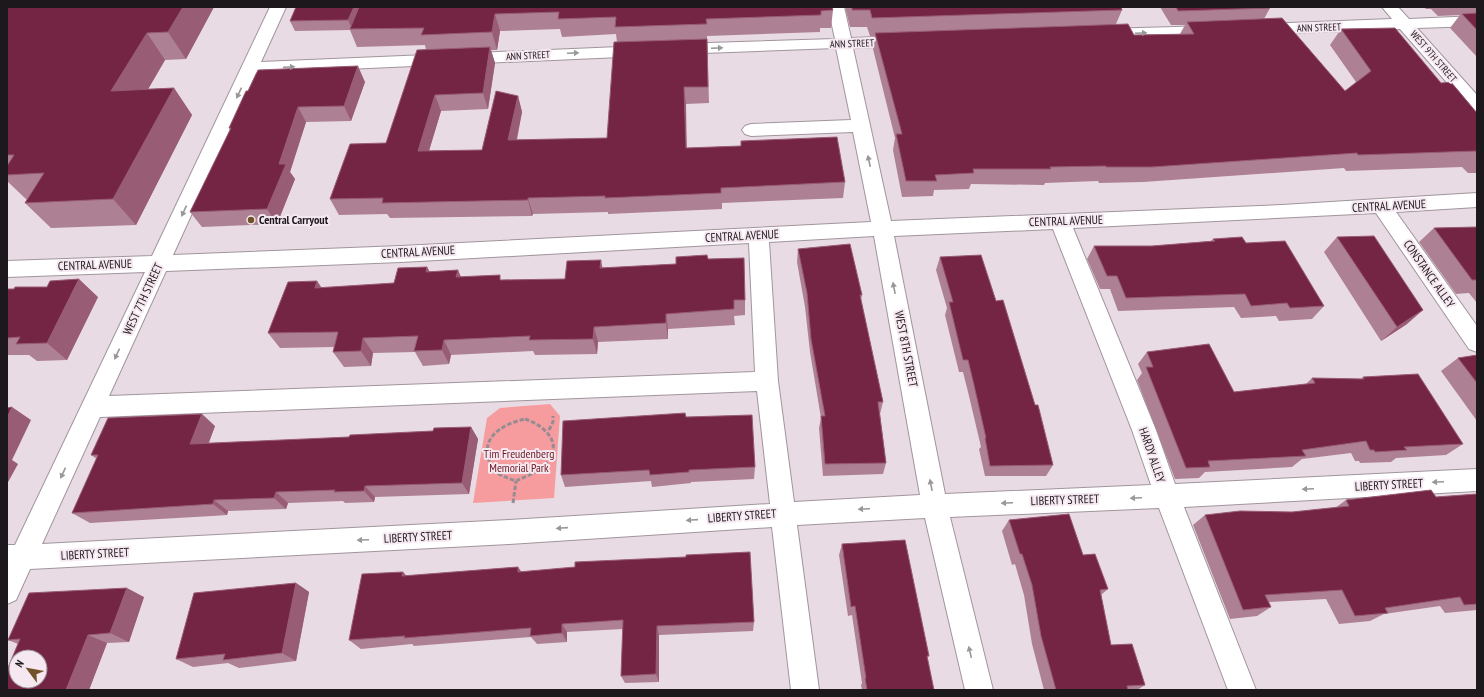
<svg xmlns="http://www.w3.org/2000/svg" width="1484" height="697" viewBox="0 0 1484 697" font-family="'PT Sans Narrow',sans-serif">
<style>
.green{fill:#f69c9f}
.lines{fill:none;stroke-linecap:round;stroke-linejoin:round}
.minor-casing{stroke:#a1959c;stroke-width:2}
.path{stroke:#968c92;stroke-width:3;stroke-dasharray:4.5 2;stroke-linecap:butt}
.minor{fill:#fff;fill-rule:evenodd}
.wall{fill:#ae8094;fill-rule:evenodd}
.shaded-wall{fill:#985c74}
.building{fill:#752544;stroke:#985c74;fill-rule:evenodd}
.oneway{fill:#999798}
.poi-dot{fill:#715228;stroke:#f6e8f0;stroke-width:1.5}
.labels{text-anchor:middle;stroke-width:4;stroke-linejoin:round;paint-order:stroke}
.far-street-label{font-size:10px;fill:#1d181b;stroke:#f6e8f0}
.street-label{font-size:12px;fill:#1d181b;stroke:#f6e8f0}
.poi-label{font-size:12px;font-weight:bold;fill:#1d181b;stroke:#f6e8f0;text-anchor:start}
.park-label{font-size:12px;fill:#6c1823;stroke:#f6e8f0}
</style>
<rect width="100%" height="100%" fill="#e8dbe3"/>
<path class="green" d="M 550,404 L 560,416 L 554,498 L 473,503 L 487,418 L 500,408 Z"/>
<g class="lines">
<defs>
<path id="minor" d="M 270,7 L 286,7 L 261,62 L 643,46 L 649,47 L 651,51 L 649,55 L 643,56 L 256,73 L 173,255 L 401,246 L 871,222 L 853,132 L 751,136 L 745,134 L 742,130 L 745,126 L 751,124 L 851,120 L 836,48 L 677,54 L 671,53 L 669,49 L 671,45 L 677,44 L 835,39 L 828,7 L 844,7 L 851,38 L 903,36 L 909,38 L 911,41 L 909,44 L 903,46 L 853,48 L 891,221 L 1282,205 L 1477,193 L 1477,207 L 1396,212 L 1477,326 L 1477,352 L 1469,349 L 1376,213 L 1073,228 L 1156,430 L 1175,484 L 1477,469 L 1477,491 L 1184,507 L 1256,690 L 1228,690 L 1159,508 L 950,517 L 993,690 L 965,690 L 925,518 L 797,525 L 819,690 L 791,690 L 772,527 L 509,544 L 30,569 L 16,600 L 7,604 L 7,545 L 15,545 L 145,272 L 7,277 L 7,261 L 152,256 ZM 1053,229 L 1132,430 L 1151,485 L 945,494 L 894,236 ZM 874,236 L 920,495 L 794,502 L 778,381 L 769,242 ZM 749,243 L 755,372 L 109,396 L 166,271 L 401,262 ZM 757,391 L 770,504 L 509,520 L 42,544 L 100,417 Z
M 1382,7 L 1398,7 L 1409,19 L 1477,16 L 1477,26 L 1417,28 L 1477,95 L 1477,112 L 1471,110 L 1400,29 L 1261,34 L 1255,32 L 1253,29 L 1255,26 L 1261,24 L 1392,19 Z
M 1211,26 L 1217,28 L 1219,31 L 1217,34 L 1103,39 L 1097,37 L 1095,34 L 1097,31 L 1103,29 Z"/>
</defs>
<use href="#minor" class="minor-casing"/>
<path class="path" d="M 525,419 C 549,427 566,448 541,468 C 533,474 524,477 516,481 C 508,478 500,476 494,470 C 490,466 489,461 488,456 C 483,434 507,423 525,419 Z
M 549,430 L 553,422 L 553,416
M 513,503 L 516,481"/>
<use href="#minor" class="minor"/>
</g>
<path class="wall" d="M 7,7 L 214,7 L 186,59 L 165,60 L 148,89 L 174,88 L 192,115 L 136,225 L 51,228 L 25,203 L 27,200 L 7,181 Z
M 296,7 L 833,10 L 831,28 L 820,28 L 820,32 L 707,36 L 709,103 L 686,104 L 686,148 L 741,146 L 741,141 L 845,182 L 843,198 L 722,203 L 722,209 L 608,214 L 608,212 L 533,214 L 532,216 L 390,218 L 387,214 L 339,215 L 330,199 L 386,143 L 426,50 L 425,45 L 357,47 L 350,30 L 295,31 L 290,21 ZM 560,29 L 562,37 L 616,34 L 617,42 L 607,138 L 517,140 L 522,112 L 518,96 L 482,150 L 429,151 L 441,111 L 488,109 L 495,63 L 491,50 L 497,50 L 500,31 Z
M 845,7 L 1121,7 L 1122,10 L 1116,24 L 1134,35 L 1180,34 L 1185,25 L 1171,25 L 1160,7 L 1270,7 L 1270,8 L 1264,19 L 1345,91 L 1356,82 L 1330,45 L 1341,29 L 1441,83 L 1477,113 L 1477,173 L 1468,173 L 1462,167 L 1346,171 L 1344,168 L 1143,182 L 1099,183 L 1098,181 L 1045,183 L 1044,185 L 971,184 L 969,189 L 934,190 L 933,196 L 902,197 L 893,150 L 895,138 L 873,49 L 875,36 L 870,36 L 867,27 L 850,27 Z
M 1424,7 L 1477,7 L 1477,57 L 1450,28 L 1460,15 L 1438,16 L 1431,9 L 1426,9 Z
M 365,82 L 351,121 L 306,122 L 290,172 L 295,179 L 277,224 L 202,227 L 190,212 L 230,130 L 229,128 Z
M 1477,227 L 1477,303 L 1469,293 L 1456,294 L 1419,242 L 1434,228 Z
M 1337,237 L 1407,324 L 1381,341 L 1324,252 Z
M 1213,239 L 1246,243 L 1324,306 L 1312,319 L 1279,321 L 1276,316 L 1241,318 L 1234,307 L 1118,311 L 1110,289 L 1100,289 L 1087,259 L 1094,246 L 1152,246 L 1211,241 Z
M 798,249 L 862,295 L 861,300 L 883,402 L 880,414 L 886,463 L 883,474 L 823,476 L 819,428 L 821,418 L 810,352 L 805,307 L 797,262 Z
M 940,257 L 996,301 L 1053,465 L 1046,476 L 985,476 L 979,449 L 981,447 L 969,396 L 963,372 L 959,372 L 945,315 L 947,308 L 936,270 Z
M 708,259 L 745,300 L 745,315 L 734,316 L 735,325 L 668,329 L 668,339 L 598,342 L 597,354 L 535,355 L 533,351 L 451,355 L 449,364 L 423,366 L 415,352 L 373,353 L 371,366 L 344,367 L 333,352 L 334,347 L 280,348 L 268,333 L 317,281 L 321,288 L 394,283 L 427,267 L 430,272 L 458,270 L 460,277 L 502,280 L 565,279 L 602,268 L 676,264 Z
M 7,289 L 98,297 L 67,360 L 37,361 L 29,355 L 7,355 Z
M 1147,352 L 1234,392 L 1306,384 L 1312,378 L 1361,379 L 1363,377 L 1463,444 L 1446,455 L 1396,458 L 1391,462 L 1360,463 L 1359,461 L 1355,461 L 1351,453 L 1302,459 L 1292,467 L 1205,472 L 1199,478 L 1175,479 L 1137,380 L 1142,373 L 1138,364 Z
M 1477,355 L 1477,421 L 1441,371 L 1458,358 Z
M 686,417 L 755,467 L 754,479 L 691,482 L 691,483 L 652,487 L 651,481 L 565,487 L 561,475 Z
M 215,426 L 208,444 L 349,437 L 433,431 L 471,427 L 478,439 L 469,494 L 375,497 L 374,502 L 345,503 L 343,501 L 288,503 L 286,509 L 228,511 L 227,515 L 212,516 L 90,523 L 72,513 L 97,459 L 91,455 Z
M 1477,494 L 1477,610 L 1445,613 L 1440,606 L 1384,614 L 1370,621 L 1339,624 L 1326,599 L 1269,602 L 1271,607 L 1257,616 L 1230,619 L 1193,525 L 1205,515 L 1292,512 L 1335,508 L 1346,500 L 1436,497 Z
M 1009,520 L 1083,555 L 1108,589 L 1101,595 L 1111,645 L 1145,685 L 1137,690 L 1044,690 L 1032,644 L 1024,595 L 1015,564 L 1012,565 L 1002,531 Z
M 842,544 L 929,656 L 927,658 L 934,690 L 862,690 L 861,685 L 862,683 L 852,615 L 848,616 L 839,555 Z
M 518,567 L 521,572 L 754,622 L 753,631 L 659,635 L 659,682 L 625,683 L 621,676 L 623,629 L 567,632 L 567,642 L 537,644 L 531,637 L 414,646 L 412,644 L 361,649 L 349,640 L 403,572 L 406,576 Z
M 296,583 L 309,592 L 296,661 L 239,668 L 228,663 L 193,667 L 176,659 Z
M 144,597 L 129,642 L 107,643 L 89,690 L 7,690 L 18,644 L 8,640 Z"/>
<path class="shaded-wall" d="M 183,7 L 214,7 L 186,59 L 168,32 Z
M 354,7 L 362,7 L 352,29 L 348,20 Z
M 495,14 L 500,31 L 497,50 L 492,32 Z
M 147,33 L 165,60 L 132,117 L 111,91 Z
M 490,47 L 495,63 L 488,109 L 483,93 Z
M 358,66 L 365,82 L 351,121 L 344,106 Z
M 684,87 L 686,104 L 687,164 L 686,148 Z
M 174,88 L 192,115 L 136,225 L 113,199 Z
M 435,95 L 441,111 L 424,167 L 418,151 Z
M 518,96 L 522,112 L 513,156 L 508,140 Z
M 298,107 L 306,122 L 290,172 L 295,179 L 277,224 L 267,209 L 279,164 Z
M 528,198 L 533,214 L 532,216 L 528,200 Z
M 601,260 L 604,276 L 600,268 Z
M 427,267 L 435,283 L 426,272 Z
M 458,270 L 465,286 L 456,277 Z
M 79,279 L 98,297 L 67,360 L 47,343 Z
M 317,281 L 328,297 L 315,288 Z
M 1423,310 L 1407,324 L 1381,341 L 1397,327 Z
M 666,314 L 668,329 L 668,339 L 666,323 Z
M 594,327 L 598,342 L 597,354 L 593,339 Z
M 363,338 L 373,353 L 371,366 L 361,351 Z
M 444,340 L 451,355 L 449,364 L 442,350 Z
M 12,407 L 31,420 L 12,460 L 18,464 L 7,484 L 7,418 Z
M 202,414 L 215,426 L 204,456 L 190,444 Z
M 471,427 L 478,439 L 469,494 L 462,483 Z
M 365,486 L 375,497 L 374,502 L 364,491 Z
M 276,492 L 288,503 L 286,509 L 274,498 Z
M 214,500 L 228,511 L 227,515 L 213,504 Z
M 518,567 L 525,577 L 518,572 Z
M 403,572 L 412,582 L 402,576 Z
M 296,583 L 309,592 L 296,661 L 282,653 Z
M 127,588 L 144,597 L 129,642 L 110,633 Z
M 562,624 L 567,632 L 567,642 L 562,633 Z
M 657,626 L 659,635 L 659,682 L 656,674 Z
M 88,635 L 107,643 L 89,690 L 66,690 Z"/>
<path class="building" d="M 7,7 L 183,7 L 168,32 L 147,33 L 111,91 L 174,88 L 113,199 L 25,203 L 44,173 L 7,175 L 7,166 L 14,155 L 7,155 Z
M 296,7 L 354,7 L 348,20 L 290,21 Z
M 359,7 L 832,7 L 833,10 L 821,11 L 821,15 L 706,19 L 707,24 L 615,27 L 616,17 L 558,19 L 559,12 L 495,14 L 492,32 L 421,35 L 424,28 L 350,29 Z
M 852,7 L 1121,7 L 1122,10 L 872,18 L 870,10 L 852,10 Z
M 1176,7 L 1270,7 L 1270,8 L 1178,11 Z
M 1477,13 L 1477,30 L 1462,14 Z
M 1282,18 L 1345,91 L 1371,71 L 1341,29 L 1395,28 L 1441,83 L 1451,82 L 1477,113 L 1477,151 L 1358,155 L 1357,153 L 1152,167 L 1106,167 L 1106,166 L 1050,167 L 1051,169 L 973,169 L 974,173 L 935,175 L 937,181 L 906,181 L 896,134 L 902,134 L 875,33 L 1128,24 L 1134,35 L 1194,34 L 1187,22 Z
M 707,39 L 708,87 L 684,87 L 686,148 L 741,146 L 741,141 L 837,137 L 845,182 L 721,188 L 721,193 L 605,198 L 605,196 L 528,198 L 528,200 L 382,203 L 383,198 L 330,199 L 350,144 L 386,143 L 417,50 L 490,47 L 483,93 L 435,95 L 418,151 L 482,150 L 496,91 L 518,96 L 508,140 L 607,138 L 614,42 Z
M 358,66 L 344,106 L 298,107 L 279,164 L 286,164 L 267,209 L 190,212 L 231,128 L 229,128 L 246,91 L 248,91 L 258,70 Z
M 1477,227 L 1477,280 L 1472,280 L 1434,228 Z
M 1374,236 L 1423,310 L 1397,327 L 1337,237 Z
M 1242,237 L 1246,243 L 1285,241 L 1324,306 L 1290,308 L 1287,303 L 1251,306 L 1245,294 L 1126,298 L 1117,276 L 1107,276 L 1094,246 L 1152,246 L 1215,241 L 1213,239 Z
M 850,244 L 862,295 L 860,295 L 883,402 L 878,402 L 886,463 L 825,464 L 821,416 L 825,416 L 811,339 L 807,293 L 798,249 Z
M 707,255 L 708,259 L 744,258 L 745,300 L 734,300 L 734,309 L 666,314 L 666,323 L 594,327 L 593,339 L 529,340 L 530,336 L 444,340 L 442,350 L 414,351 L 418,336 L 363,338 L 361,351 L 333,352 L 338,332 L 268,333 L 288,282 L 317,281 L 315,288 L 394,283 L 398,268 L 427,267 L 426,272 L 458,270 L 456,277 L 500,275 L 500,280 L 565,279 L 567,261 L 601,260 L 600,268 L 676,264 L 676,257 Z
M 981,255 L 996,301 L 1003,300 L 1035,405 L 1038,405 L 1053,465 L 990,466 L 985,438 L 986,438 L 974,385 L 968,360 L 963,360 L 949,302 L 953,302 L 940,257 Z
M 79,279 L 47,343 L 16,344 L 20,337 L 7,338 L 7,289 L 14,289 L 15,287 L 47,287 L 50,281 Z
M 1209,344 L 1234,392 L 1315,383 L 1312,378 L 1364,379 L 1363,377 L 1418,374 L 1463,444 L 1404,447 L 1407,450 L 1375,452 L 1374,450 L 1370,450 L 1366,441 L 1302,450 L 1306,456 L 1208,461 L 1210,467 L 1186,468 L 1146,367 L 1153,367 L 1147,352 Z
M 1477,355 L 1477,383 L 1458,358 Z
M 12,407 L 7,418 L 7,408 Z
M 685,413 L 686,417 L 752,415 L 755,467 L 689,470 L 689,472 L 650,475 L 649,470 L 561,475 L 563,421 Z
M 202,414 L 190,444 L 349,437 L 350,435 L 433,431 L 434,428 L 471,427 L 462,483 L 365,486 L 364,491 L 334,492 L 335,490 L 276,492 L 274,498 L 214,500 L 213,504 L 198,505 L 72,513 L 98,455 L 91,455 L 108,418 Z
M 1431,490 L 1436,497 L 1477,494 L 1477,604 L 1464,605 L 1460,597 L 1385,608 L 1388,613 L 1355,616 L 1342,590 L 1265,595 L 1271,607 L 1243,610 L 1205,515 L 1240,511 L 1292,512 L 1349,506 L 1346,500 Z
M 1069,514 L 1083,555 L 1095,554 L 1108,589 L 1100,590 L 1111,645 L 1132,644 L 1145,685 L 1127,686 L 1128,690 L 1056,690 L 1041,636 L 1032,585 L 1022,554 L 1020,554 L 1009,520 Z
M 905,540 L 929,656 L 927,656 L 934,690 L 867,690 L 865,678 L 866,678 L 855,606 L 851,607 L 842,544 Z
M 750,552 L 754,622 L 657,626 L 656,674 L 621,676 L 623,620 L 562,624 L 562,633 L 530,636 L 531,628 L 404,638 L 405,636 L 349,640 L 362,574 L 403,572 L 402,576 L 518,567 L 518,572 L 575,567 L 575,562 L 686,557 L 686,555 Z
M 296,583 L 282,653 L 223,660 L 225,654 L 176,659 L 194,593 Z
M 127,588 L 110,633 L 88,635 L 66,690 L 7,690 L 7,670 L 20,639 L 8,640 L 29,593 ZM 16,657 L 40,657 L 40,681 L 16,681 Z"/>
<defs><path id="oneway-solid" d="M-6-.8H1V-3.2L6.5 0L1 3.2V.8H-6Z"/></defs>
<g class="oneway">
<use href="#oneway-solid" transform="translate(1141 33) rotate(-2)"/>
<use href="#oneway-solid" transform="translate(717 48) rotate(-2)"/>
<use href="#oneway-solid" transform="translate(573 53) rotate(-2)"/>
<use href="#oneway-solid" transform="translate(289 67) rotate(-2)"/>
<use href="#oneway-solid" transform="translate(239 93) rotate(115)"/>
<use href="#oneway-solid" transform="translate(869 161) rotate(-102)"/>
<use href="#oneway-solid" transform="translate(184 211) rotate(115)"/>
<use href="#oneway-solid" transform="translate(894 288) rotate(-101)"/>
<use href="#oneway-solid" transform="translate(117 354) rotate(115)"/>
<use href="#oneway-solid" transform="translate(63 473) rotate(115)"/>
<use href="#oneway-solid" transform="translate(1438 482) rotate(177)"/>
<use href="#oneway-solid" transform="translate(931 485) rotate(-101)"/>
<use href="#oneway-solid" transform="translate(1308 489) rotate(177)"/>
<use href="#oneway-solid" transform="translate(1136 498) rotate(178)"/>
<use href="#oneway-solid" transform="translate(1007 503) rotate(178)"/>
<use href="#oneway-solid" transform="translate(864 509) rotate(177)"/>
<use href="#oneway-solid" transform="translate(692 520) rotate(176)"/>
<use href="#oneway-solid" transform="translate(562 528) rotate(176)"/>
<use href="#oneway-solid" transform="translate(363 540) rotate(177)"/>
<use href="#oneway-solid" transform="translate(970 652) rotate(-103)"/>
</g>
<circle class="poi-dot" cx="251" cy="220" r="4"/>
<g class="labels">
<g class="far-street-label">
<text transform="translate(1319 27) rotate(-2)" y="4">ANN STREET</text>
<text transform="translate(852 43) rotate(-2)" y="4">ANN STREET</text>
<text transform="translate(528 55) rotate(-3)" y="4">ANN STREET</text>
<text transform="translate(1434 56) rotate(49)" y="4">WEST 9TH STREET</text>
</g>
<g class="street-label">
<text transform="translate(1389 206) rotate(-3)" y="4">CENTRAL AVENUE</text>
<text transform="translate(1066 221) rotate(-2)" y="4">CENTRAL AVENUE</text>
<text transform="translate(742 236) rotate(-3)" y="4">CENTRAL AVENUE</text>
<text transform="translate(418 252) rotate(-3)" y="4">CENTRAL AVENUE</text>
<text transform="translate(95 265) rotate(-2)" y="4">CENTRAL AVENUE</text>
<text transform="translate(1429 274) rotate(55)" y="4">CONSTANCE ALLEY</text>
<text transform="translate(143 299) rotate(-65)" y="4">WEST 7TH STREET</text>
<text transform="translate(906 349) rotate(79)" y="4">WEST 8TH STREET</text>
<text transform="translate(1152 455) rotate(71)" y="4">HARDY ALLEY</text>
<text transform="translate(1389 485) rotate(-3)" y="4">LIBERTY STREET</text>
<text transform="translate(1065 500) rotate(-2)" y="4">LIBERTY STREET</text>
<text transform="translate(742 516) rotate(-4)" y="4">LIBERTY STREET</text>
<text transform="translate(418 537) rotate(-3)" y="4">LIBERTY STREET</text>
<text transform="translate(95 554) rotate(-3)" y="4">LIBERTY STREET</text>
</g>
<g class="poi-label">
<text x="259" y="224">Central Carryout</text>
</g>
<g class="park-label">
<text x="519" y="458">Tim Freudenberg<tspan x="519" dy="14">Memorial Park</tspan></text>
</g>
</g>
<rect width="1484" height="697" fill="none" stroke="#1d181b" stroke-width="16"/>
<g transform="translate(28 669) rotate(302)"><circle r="19" fill="#f6e8f0" stroke="#9f959b"/>
<path d="M0-3L7 15L0 10L-7 15Z" fill="#715228"/>
<text y="-6" font-size="11" font-weight="bold" text-anchor="middle" fill="#1d181b">N</text>
</g>
</svg>
